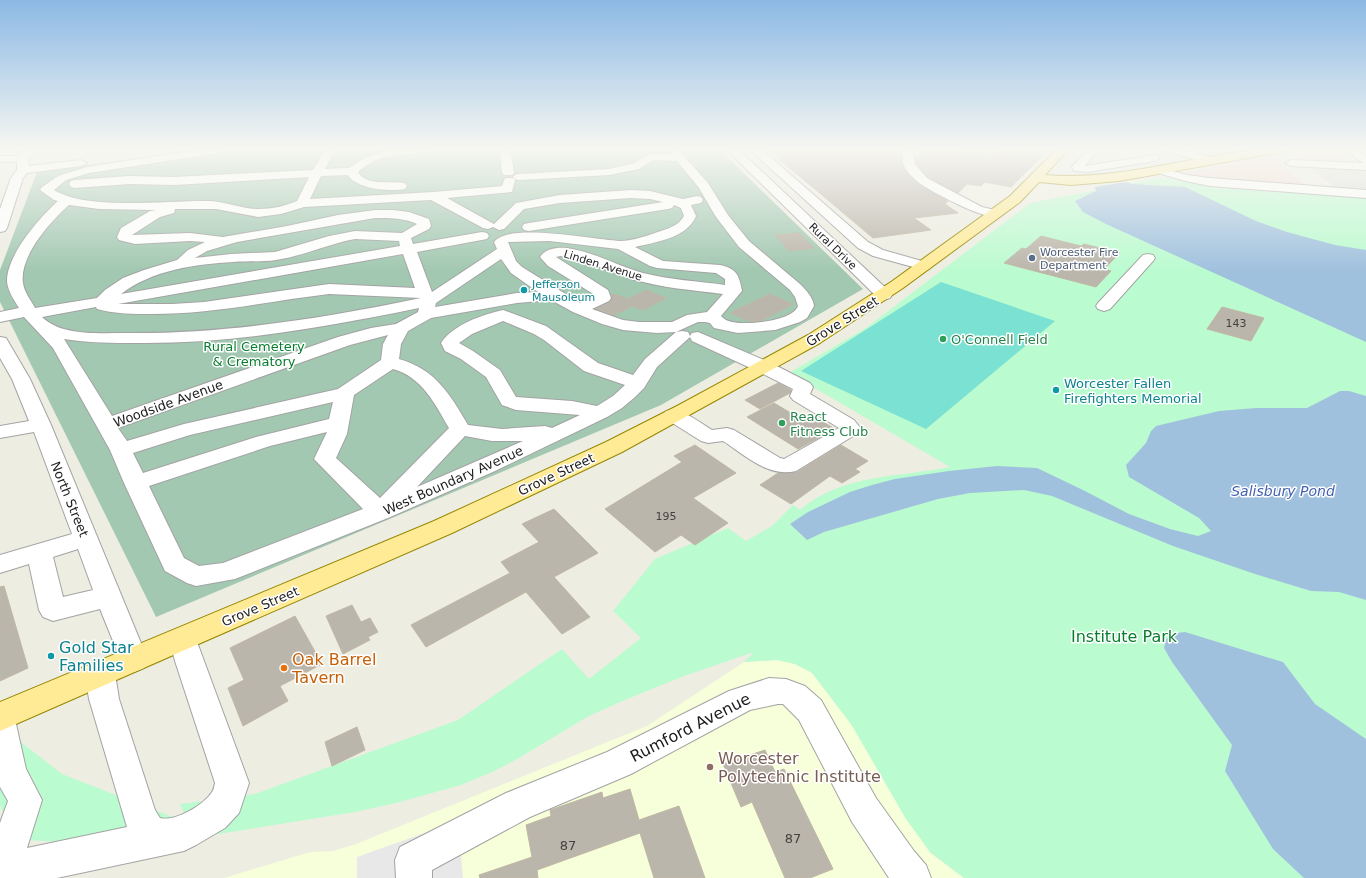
<svg xmlns="http://www.w3.org/2000/svg" width="1366" height="878" viewBox="0 0 1366 878" font-family="'DejaVu Sans',sans-serif">
<style>
.residential{fill:#dbdad9}
.commercial{fill:#f0d9cf}
.education{fill:#f6ffda}
.cemetery{fill:#a2c8b1}
.park{fill:#bbfbd0}
.pitch{fill:#7be1d2}
.parking{fill:#e8e8e8}
.water{fill:#a0c1de}
.building{fill:#bbb6ab;stroke:#c0b7a3}
.lines{fill:none;stroke-linecap:round;stroke-linejoin:round}
.minor-casing{stroke:#a3a3a3;stroke-width:2}
.major-casing{stroke:#958700;stroke-width:2}
.minor{fill:#fff;fill-rule:evenodd}
.major{fill:#ffeb96;fill-rule:evenodd}
.service-dot{fill:#5c6f8a;stroke:#fff;stroke-width:1.5}
.culture-dot{fill:#0f9aa8;stroke:#fff;stroke-width:1.5}
.leisure-dot{fill:#2e9e5b;stroke:#fff;stroke-width:1.5}
.food-dot{fill:#e8710a;stroke:#fff;stroke-width:1.5}
.education-dot{fill:#8d6e63;stroke:#fff;stroke-width:1.5}
.labels{text-anchor:middle;stroke-width:3;stroke-linejoin:round;paint-order:stroke}
.far-street-label{font-size:11px;fill:#1c1c1c;stroke:#fff}
.far-service-label{font-size:11px;fill:#4e5e75;stroke:#fff;text-anchor:start}
.far-culture-label{font-size:11px;fill:#0d838f;stroke:#fff;text-anchor:start}
.number-label{font-size:11px;fill:#444240}
.street-label{font-size:13px;fill:#1c1c1c;stroke:#fff}
.leisure-label{font-size:13px;fill:#27864d;stroke:#fff;text-anchor:start}
.park-label{font-size:13px;fill:#077e2d;stroke:#fff}
.culture-label{font-size:13px;fill:#0d838f;stroke:#fff;text-anchor:start}
.near-number-label{font-size:13px;fill:#444240}
.water-label{font-size:14px;font-style:italic;fill:#4561b0;stroke:#fff}
.near-park-label{font-size:16px;fill:#077e2d;stroke:#fff}
.near-culture-label{font-size:16px;fill:#0d838f;stroke:#fff;text-anchor:start}
.near-food-label{font-size:16px;fill:#c56008;stroke:#fff;text-anchor:start}
.near-street-label{font-size:16px;fill:#1c1c1c;stroke:#fff}
.near-education-label{font-size:16px;fill:#785e54;stroke:#fff;text-anchor:start}
</style>
<rect width="100%" height="100%" fill="#eeede2"/>
<path class="residential" d="M 1307,166 L 1366,170 L 1366,190 L 1335,187 Z"/>
<path class="commercial" d="M 1339,150 L 1359,164 L 1299,160 L 1291,154 L 1314,151 Z
M 1272,157 L 1307,186 L 1203,178 L 1182,173 Z"/>
<path class="education" d="M 777,660 L 795,664 L 812,673 L 851,724 L 930,853 L 964,878 L 224,878 L 310,852 L 333,851 L 356,844 L 647,726 L 744,662 Z"/>
<path class="cemetery" d="M 209,148 L 718,148 L 863,289 L 661,405 L 156,617 L 0,302 L 0,270 L 37,172 Z"/>
<path class="park" d="M 1163,177 L 1217,188 L 1366,198 L 1366,878 L 964,878 L 930,852 L 906,819 L 851,724 L 812,673 L 795,664 L 777,660 L 744,662 L 754,652 L 684,676 L 620,702 L 587,717 L 519,758 L 492,772 L 461,785 L 396,803 L 355,812 L 181,840 L 88,844 L 13,839 L 0,805 L 0,747 L 17,739 L 62,774 L 188,823 L 180,804 L 255,794 L 458,720 L 562,649 L 589,679 L 641,638 L 613,611 L 655,559 L 728,528 L 746,541 L 772,526 L 793,505 L 800,510 C 841,474 900,477 950,467 L 789,373 L 866,328 L 1030,203 Z"/>
<path class="pitch" d="M 941,282 L 1055,321 L 926,429 L 801,371 Z"/>
<path class="parking" d="M 1077,148 L 1174,148 L 1204,157 L 1074,178 L 1064,178 L 1056,174 Z
M 458,821 L 463,878 L 357,878 L 357,857 Z"/>
<path class="water" d="M 1126,182 L 1132,184 L 1185,187 L 1256,221 L 1287,232 L 1335,245 L 1366,250 L 1366,342 L 1106,224 L 1083,212 L 1075,201 L 1096,191 L 1095,187 Z
M 1340,391 L 1349,391 L 1366,396 L 1366,600 L 1339,592 L 1311,591 L 1255,574 L 1173,546 L 1052,496 L 1024,490 L 970,493 L 938,499 L 824,532 L 807,540 L 790,524 L 808,512 L 850,492 L 872,485 L 895,479 L 949,471 L 997,466 L 1037,468 L 1083,490 L 1129,514 L 1170,529 L 1198,536 L 1211,531 L 1199,518 L 1129,477 L 1126,465 L 1146,443 L 1151,431 L 1156,426 L 1219,411 L 1256,408 L 1307,408 Z
M 1185,632 L 1283,662 L 1315,704 L 1366,739 L 1366,878 L 1304,878 L 1273,849 L 1225,771 L 1232,745 L 1172,662 L 1164,648 L 1166,639 L 1176,633 Z"/>
<path class="building" d="M 766,148 L 900,148 L 902,165 L 910,176 L 918,184 L 948,201 L 945,204 L 958,213 L 914,218 L 931,230 L 873,238 Z
M 931,148 L 941,148 L 970,154 L 974,152 L 992,155 L 994,152 L 999,153 L 1005,148 L 1050,148 L 1011,187 L 985,182 L 981,186 L 967,184 L 958,193 L 928,177 L 916,163 L 915,156 L 917,158 Z
M 799,233 L 814,248 L 789,251 L 775,235 Z
M 1041,236 L 1081,246 L 1084,244 L 1120,253 L 1104,269 L 1111,271 L 1096,287 L 1004,263 L 1022,248 L 1026,249 Z
M 646,290 L 666,298 L 643,310 L 633,306 L 614,315 L 596,309 L 610,302 L 612,299 L 611,295 L 614,294 L 628,299 Z
M 770,294 L 793,304 L 761,321 L 749,321 L 730,313 Z
M 1222,307 L 1264,318 L 1251,341 L 1207,329 Z
M 778,383 L 791,390 L 790,393 L 760,409 L 745,400 Z
M 774,403 L 804,421 L 813,416 L 835,429 L 798,449 L 747,417 Z
M 695,445 L 736,473 L 693,498 L 728,523 L 695,545 L 681,535 L 655,552 L 605,509 L 682,462 L 674,456 Z
M 841,445 L 868,461 L 855,469 L 860,472 L 842,483 L 830,476 L 791,504 L 760,485 L 778,473 L 797,472 Z
M 554,509 L 598,553 L 554,577 L 590,617 L 562,634 L 526,592 L 426,647 L 411,625 L 510,573 L 501,562 L 539,542 L 522,524 Z
M 4,586 L 28,668 L 0,681 L 0,587 Z
M 352,605 L 361,622 L 370,618 L 378,632 L 368,637 L 370,640 L 343,654 L 326,616 Z
M 295,616 L 322,664 L 280,686 L 288,701 L 243,726 L 228,688 L 244,680 L 230,648 Z
M 357,727 L 365,750 L 332,766 L 325,742 Z
M 765,750 L 775,772 L 784,769 L 833,869 L 810,878 L 785,878 L 752,802 L 741,807 L 723,764 Z
M 630,789 L 639,820 L 679,806 L 705,878 L 654,878 L 640,833 L 537,870 L 538,878 L 480,878 L 479,875 L 532,857 L 526,825 L 551,816 L 550,810 L 602,792 L 603,798 Z"/>
<g class="lines">
<defs>
<path id="minor" d="M 30,148 L 44,148 L 28,158 L 29,166 L 81,160 L 87,163 L 81,166 L 27,173 L 23,178 L 7,228 L 5,231 L 0,232 L 0,209 L 11,178 L 17,170 L 17,162 L 0,162 L 0,156 L 16,156 Z
M 208,148 L 236,148 L 231,151 L 89,173 L 66,180 L 54,190 C 88,211 169,200 210,201 C 227,202 242,209 259,209 C 272,209 285,206 297,201 L 309,177 L 174,185 L 129,184 L 75,188 L 71,187 L 69,184 L 71,181 L 75,180 L 129,176 L 174,177 L 313,170 L 326,148 L 336,148 L 325,169 L 349,168 L 366,157 L 392,149 L 442,148 C 436,154 403,153 392,156 C 379,158 368,163 358,172 C 366,187 391,180 405,183 L 407,186 L 405,189 C 390,192 356,189 348,175 L 321,176 L 310,199 L 433,192 L 502,186 L 505,178 L 513,178 L 515,180 L 512,192 L 447,198 L 494,224 L 516,203 L 560,195 L 631,190 L 650,191 L 683,199 L 697,196 L 701,197 L 703,200 L 701,203 L 691,205 L 696,216 C 687,238 656,242 635,247 L 663,261 L 720,265 C 737,269 739,275 742,291 L 721,316 C 722,317 724,319 726,320 C 739,327 793,322 798,306 L 795,297 L 790,290 L 739,247 L 716,217 L 699,188 L 677,161 L 653,160 L 639,169 L 609,175 L 519,180 L 515,179 L 513,177 L 515,175 L 519,174 L 609,169 L 632,164 L 651,154 L 673,154 L 669,148 L 680,148 L 684,156 L 708,183 L 728,215 L 749,241 L 800,284 C 806,290 813,297 814,306 L 807,318 L 800,322 L 775,330 L 738,333 L 714,328 L 710,323 L 705,322 L 698,322 L 676,332 L 657,333 L 623,330 L 602,324 L 573,312 L 551,300 L 517,303 L 431,318 L 408,331 L 401,344 L 399,359 C 435,369 450,394 468,425 L 502,429 L 545,426 L 552,428 L 580,415 L 516,410 L 502,405 L 486,377 L 461,359 L 445,351 L 441,343 C 454,324 482,315 503,310 L 546,326 L 598,363 L 633,375 L 645,359 L 676,332 L 682,331 L 688,332 L 690,336 L 692,333 L 698,332 L 771,363 L 810,383 L 813,387 L 810,394 L 854,420 L 861,429 L 858,433 L 796,471 C 768,478 745,455 723,441 L 708,443 L 701,441 L 666,419 L 663,415 L 666,411 C 682,407 698,422 712,430 L 727,428 L 734,430 L 780,458 L 784,459 L 839,428 L 793,400 L 790,396 L 793,389 L 757,371 L 692,341 L 690,337 L 657,367 L 644,388 L 635,397 L 622,408 L 607,417 L 495,471 L 388,518 L 235,579 L 196,586 L 187,583 L 165,571 L 124,483 L 110,450 L 53,348 L 24,317 L 0,322 L 0,312 L 19,308 C 14,300 8,291 7,282 C 6,256 39,218 58,201 L 54,200 L 40,190 L 42,187 L 58,176 L 87,167 ZM 631,198 L 650,199 L 663,202 L 529,223 L 524,224 L 522,227 L 524,230 L 529,231 L 668,209 L 672,208 L 674,205 L 681,208 L 684,216 C 679,225 670,228 661,231 C 649,235 633,241 620,241 C 595,240 508,222 494,242 L 497,249 L 432,292 L 417,252 L 487,239 L 489,236 L 487,233 L 482,232 L 413,244 L 411,238 L 429,229 L 431,226 L 429,219 L 409,212 L 393,210 L 375,210 L 338,215 L 287,226 L 223,237 L 190,233 L 132,235 L 160,217 L 174,213 L 175,209 L 216,209 L 258,217 L 281,214 L 304,207 L 431,200 L 483,228 L 488,229 L 493,227 L 499,230 L 504,229 L 524,209 L 560,203 ZM 69,205 L 99,209 L 156,210 L 150,211 L 121,228 L 117,237 L 119,240 L 135,244 L 190,241 L 205,242 L 188,250 L 177,260 L 144,270 L 123,278 L 105,290 L 97,298 L 35,308 C 31,300 24,292 23,283 C 19,256 51,221 69,205 ZM 375,218 C 390,218 404,218 417,224 L 402,233 L 355,231 L 329,236 L 275,252 L 231,254 L 195,258 L 207,251 L 237,242 ZM 355,239 L 399,241 L 400,246 L 121,294 C 152,270 196,264 233,262 C 247,261 262,262 276,260 C 303,256 328,244 355,239 ZM 549,241 L 618,249 L 650,266 L 657,268 L 716,273 L 725,279 L 725,285 C 698,281 670,280 643,273 C 618,266 594,252 567,248 C 558,247 546,248 540,257 L 548,266 L 595,295 L 580,303 L 522,267 L 516,261 L 508,242 ZM 403,254 L 415,288 L 329,284 L 204,302 L 172,304 L 118,304 ZM 560,256 C 585,258 608,272 632,279 C 662,288 692,290 723,294 L 707,312 L 687,315 L 672,322 L 639,322 L 623,320 L 592,309 L 609,301 L 611,298 L 608,290 L 556,257 ZM 501,259 L 511,273 L 538,292 L 517,293 L 435,307 L 436,303 ZM 329,294 L 421,298 C 393,304 365,309 337,314 C 266,326 195,334 123,333 C 98,333 61,336 42,317 L 96,307 L 97,309 C 116,314 133,314 152,314 C 212,314 270,301 329,294 ZM 419,308 L 418,312 L 396,324 L 371,328 L 338,337 L 112,416 L 64,339 C 88,343 113,343 137,343 C 232,344 326,327 419,308 ZM 503,321 L 534,334 L 544,340 L 584,371 L 625,385 L 613,396 L 597,406 L 572,401 L 516,397 L 500,370 L 473,351 L 459,343 L 472,334 ZM 388,335 L 383,344 L 381,360 L 338,389 L 184,424 L 127,441 L 118,428 L 350,345 ZM 393,369 C 422,377 435,404 449,428 L 380,498 L 336,458 L 347,434 L 354,395 ZM 333,402 L 329,419 L 256,437 L 143,473 L 133,453 L 190,435 ZM 327,432 L 314,459 L 363,509 L 223,563 L 199,566 L 184,558 L 149,486 L 270,446 ZM 465,436 L 492,441 L 523,441 L 417,487 Z
M 500,148 L 510,148 L 514,173 L 512,175 L 504,175 L 502,173 Z
M 725,148 L 737,148 L 890,292 L 892,295 L 890,298 L 884,300 L 878,298 Z
M 748,148 L 760,148 L 868,242 L 883,250 L 929,263 L 931,266 L 929,269 L 924,270 L 873,256 L 858,248 Z
M 901,148 L 912,148 L 915,164 L 927,178 L 982,207 L 999,211 L 1000,214 L 999,217 C 984,220 932,192 919,183 C 914,179 907,172 904,166 C 901,161 905,154 901,148 Z
M 1089,148 L 1097,148 L 1098,150 L 1085,166 L 1155,155 L 1160,158 L 1155,161 L 1088,172 L 1074,171 L 1072,167 Z
M 1159,148 L 1177,148 L 1216,159 L 1218,161 L 1212,164 L 1160,150 Z
M 1343,148 L 1355,148 L 1366,156 L 1366,170 L 1291,166 L 1285,163 L 1291,160 L 1363,163 Z
M 1159,167 L 1187,175 L 1210,178 L 1366,190 L 1366,198 L 1210,186 L 1185,181 L 1155,172 L 1153,170 L 1155,168 Z
M 1148,254 L 1153,255 L 1155,258 L 1153,261 L 1110,309 L 1104,311 L 1098,309 L 1096,306 L 1098,303 L 1143,255 Z
M 0,337 L 6,338 L 30,379 L 51,425 L 148,660 L 144,668 L 134,672 L 124,668 L 100,609 L 53,621 L 43,617 L 39,610 L 29,564 L 0,573 L 0,555 L 72,534 L 34,432 L 0,438 L 0,426 L 29,421 L 12,379 L 0,358 ZM 78,549 L 93,590 L 63,597 L 53,557 Z
M 183,628 L 193,631 L 249,783 L 239,813 L 225,828 L 196,845 L 184,851 L 57,878 L 0,878 L 0,823 L 8,801 L 0,787 L 0,710 L 11,714 L 16,724 L 26,769 L 42,800 L 27,848 L 127,827 L 89,699 L 85,674 L 90,665 L 100,662 L 110,665 L 115,674 L 119,699 L 155,810 L 160,818 C 175,822 204,805 212,792 C 214,790 214,786 215,783 L 175,661 L 169,639 L 173,631 Z
M 769,678 L 786,679 L 805,686 L 821,700 L 876,798 L 914,851 L 926,865 L 931,878 L 889,878 L 852,822 L 799,720 L 783,704 L 778,704 L 750,710 L 631,774 L 530,817 L 432,870 L 432,878 L 396,878 L 395,860 L 400,847 L 506,793 L 607,752 L 729,691 Z"/>
<path id="major" d="M 1058,148 L 1070,148 L 1045,175 C 1129,182 1210,148 1293,148 L 1288,151 L 1119,181 L 1071,185 L 1039,182 L 1020,202 L 903,288 L 820,343 L 622,452 L 452,533 L 0,731 L 0,702 L 434,521 L 606,442 L 677,406 L 808,335 L 891,282 L 1010,196 Z"/>
</defs>
<use href="#minor" class="minor-casing"/>
<use href="#major" class="major-casing"/>
<use href="#minor" class="minor"/>
<use href="#major" class="major"/>
</g>
<linearGradient id="sky" x2="0" y2="1"><stop stop-color="#8bb9e4"/><stop offset="0.55" stop-color="#f7f7f2"/><stop offset="1" stop-color="#f7f7f2" stop-opacity="0"/></linearGradient>
<rect width="1366" height="271" fill="url(#sky)"/>
<circle class="service-dot" cx="1032" cy="258" r="4"/>
<g class="culture-dot">
<circle cx="524" cy="290" r="4"/>
<circle cx="1056" cy="390" r="4"/>
<circle cx="51" cy="656" r="4"/>
</g>
<g class="leisure-dot">
<circle cx="943" cy="339" r="4"/>
<circle cx="782" cy="423" r="4"/>
</g>
<circle class="food-dot" cx="284" cy="668" r="4"/>
<circle class="education-dot" cx="710" cy="767" r="4"/>
<g class="labels">
<g class="far-street-label">
<text transform="translate(833 246) rotate(44)" y="4">Rural Drive</text>
<text transform="translate(603 265) rotate(17)" y="4">Linden Avenue</text>
</g>
<g class="far-service-label">
<text x="1040" y="256">Worcester Fire<tspan x="1040" dy="13">Department</tspan></text>
</g>
<g class="far-culture-label">
<text x="532" y="288">Jefferson<tspan x="532" dy="13">Mausoleum</tspan></text>
</g>
<g class="number-label">
<text x="1236" y="327">143</text>
<text x="666" y="520">195</text>
</g>
<g class="street-label">
<text transform="translate(842 321) rotate(-32)" y="5">Grove Street</text>
<text transform="translate(168 403) rotate(-20)" y="5">Woodside Avenue</text>
<text transform="translate(556 474) rotate(-25)" y="5">Grove Street</text>
<text transform="translate(453 480) rotate(-24)" y="5">West Boundary Avenue</text>
<text transform="translate(70 499) rotate(68)" y="5">North Street</text>
<text transform="translate(260 606) rotate(-23)" y="5">Grove Street</text>
</g>
<g class="leisure-label">
<text x="951" y="344">O'Connell Field</text>
<text x="790" y="421">React<tspan x="790" dy="15">Fitness Club</tspan></text>
</g>
<g class="park-label">
<text x="254" y="351">Rural Cemetery<tspan x="254" dy="15">&amp; Crematory</tspan></text>
</g>
<g class="culture-label">
<text x="1064" y="388">Worcester Fallen<tspan x="1064" dy="15">Firefighters Memorial</tspan></text>
</g>
<g class="near-number-label">
<text x="793" y="843">87</text>
<text x="568" y="850">87</text>
</g>
<g class="water-label">
<text x="1283" y="496">Salisbury Pond</text>
</g>
<g class="near-park-label">
<text x="1124" y="642">Institute Park</text>
</g>
<g class="near-culture-label">
<text x="59" y="653">Gold Star<tspan x="59" dy="18">Families</tspan></text>
</g>
<g class="near-food-label">
<text x="292" y="665">Oak Barrel<tspan x="292" dy="18">Tavern</tspan></text>
</g>
<g class="near-street-label">
<text transform="translate(690 727) rotate(-27)" y="6">Rumford Avenue</text>
</g>
<g class="near-education-label">
<text x="718" y="764">Worcester<tspan x="718" dy="18">Polytechnic Institute</tspan></text>
</g>
</g>
</svg>
